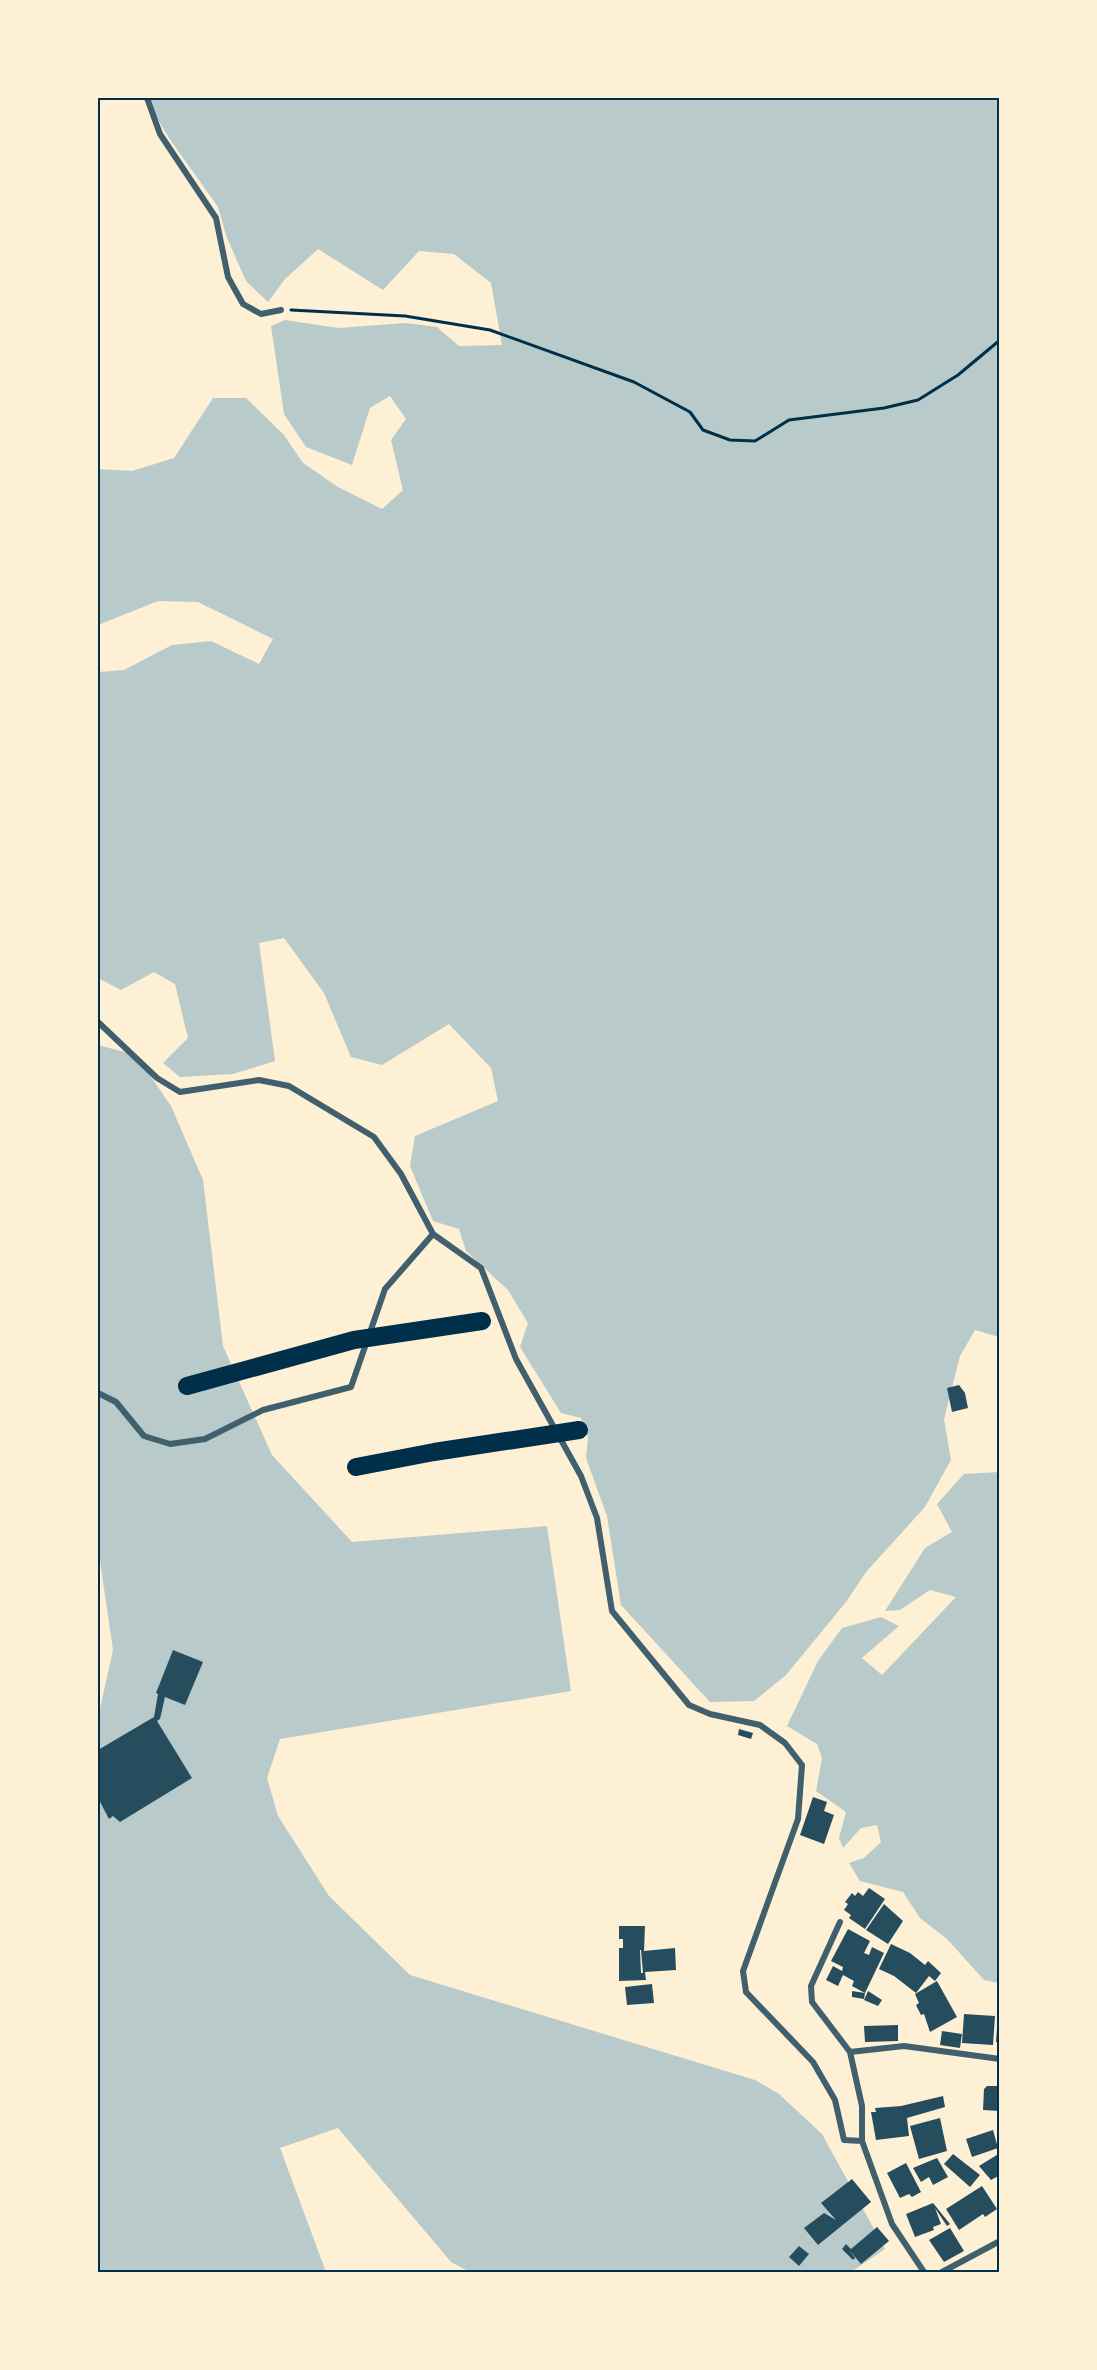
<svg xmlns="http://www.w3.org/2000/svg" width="1097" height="2370" viewBox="0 0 1097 2370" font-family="'Varela Round',sans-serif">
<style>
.green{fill:#b9caca}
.building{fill:#264d5e;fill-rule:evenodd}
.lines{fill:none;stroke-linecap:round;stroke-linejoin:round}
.path{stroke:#003049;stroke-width:3}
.minor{stroke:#3f606c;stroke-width:6}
.motorway{stroke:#003049;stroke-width:18}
.neatline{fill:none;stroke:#003049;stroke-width:2}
</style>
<rect width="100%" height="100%" fill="#fdf0d5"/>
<path class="green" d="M 145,98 L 999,98 L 999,1337 L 975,1330 L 960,1356 L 944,1419 L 951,1460 L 925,1507 L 866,1572 L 846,1602 L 786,1675 L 754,1701 L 710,1702 L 621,1605 L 607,1516 L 586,1458 L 588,1437 L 581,1418 L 561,1413 L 520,1347 L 528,1323 L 508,1290 L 466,1251 L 459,1229 L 433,1221 L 410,1166 L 415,1136 L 498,1101 L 491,1068 L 449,1024 L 382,1065 L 351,1057 L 324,993 L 284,938 L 259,943 L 275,1061 L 233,1074 L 180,1077 L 163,1063 L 188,1038 L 175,984 L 154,972 L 121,990 L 98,978 L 98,672 L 124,670 L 172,645 L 211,641 L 259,664 L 273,639 L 198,602 L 158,601 L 98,625 L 98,469 L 132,471 L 174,458 L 213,398 L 246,398 L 284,435 L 303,463 L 338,487 L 382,509 L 403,490 L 391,440 L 406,419 L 390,396 L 370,408 L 352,465 L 306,447 L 284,414 L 271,326 L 285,320 L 338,328 L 406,323 L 437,327 L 459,346 L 502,345 L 491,283 L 454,254 L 419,251 L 383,290 L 318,249 L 285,279 L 268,302 L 246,281 L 227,238 L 218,207 L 169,138 Z
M 98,1045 L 136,1055 L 171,1106 L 203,1180 L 223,1346 L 272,1455 L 352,1542 L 547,1526 L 571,1691 L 280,1739 L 267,1778 L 278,1816 L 329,1896 L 410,1975 L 755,2080 L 779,2094 L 822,2134 L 885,2249 L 851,2272 L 470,2272 L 451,2262 L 338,2128 L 280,2148 L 326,2272 L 98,2272 L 98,1718 L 113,1650 L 98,1547 Z
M 999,1472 L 1000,1472 L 999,1983 L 984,1980 L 947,1939 L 920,1918 L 903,1892 L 860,1881 L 849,1863 L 864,1858 L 881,1842 L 877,1825 L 861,1828 L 843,1848 L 839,1838 L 846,1812 L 816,1791 L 822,1758 L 817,1744 L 787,1726 L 818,1661 L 842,1628 L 881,1617 L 899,1626 L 862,1658 L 882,1675 L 956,1597 L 930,1590 L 900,1610 L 885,1611 L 925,1548 L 952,1532 L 937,1504 L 964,1474 Z"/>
<path class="building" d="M 959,1385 L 965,1393 L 968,1408 L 952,1412 L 947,1388 Z
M 173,1650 L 203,1662 L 185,1705 L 165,1697 L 160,1719 L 157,1721 L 192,1778 L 120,1822 L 113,1816 L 109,1819 L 98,1798 L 98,1750 L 154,1717 L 158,1694 L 156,1693 Z
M 739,1729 L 753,1733 L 751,1739 L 738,1735 Z
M 813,1797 L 827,1802 L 824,1811 L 834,1815 L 824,1844 L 800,1835 Z
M 869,1888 L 885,1899 L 865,1929 L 849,1918 L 851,1915 L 844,1910 L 848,1904 L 845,1902 L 852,1893 L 855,1896 L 858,1892 L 863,1896 Z
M 884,1904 L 903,1921 L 888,1944 L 866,1930 Z
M 619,1926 L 645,1926 L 644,1951 L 675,1948 L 676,1970 L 645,1972 L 646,1980 L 619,1981 L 619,1948 L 623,1948 L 623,1939 L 619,1939 ZM 640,1950 L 641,1950 L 643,1973 L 641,1973 Z
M 848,1929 L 870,1941 L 864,1953 L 869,1955 L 872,1947 L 884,1953 L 865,1993 L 852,1986 L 854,1981 L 843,1975 L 838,1986 L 826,1980 L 833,1966 L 842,1971 L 843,1967 L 831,1961 Z
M 891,1944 L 910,1953 L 925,1965 L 928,1961 L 941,1973 L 935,1981 L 929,1976 L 916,1993 L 894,1976 L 879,1969 Z
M 937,1981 L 957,2017 L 930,2032 L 924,2014 L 921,2015 L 916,2005 L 919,2003 L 915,1994 Z
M 652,1984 L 654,2003 L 627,2005 L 625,1987 Z
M 852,1991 L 865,1993 L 864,1999 L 852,1997 Z
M 868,1991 L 882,2000 L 878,2006 L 864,2000 Z
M 964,2014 L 995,2016 L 993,2045 L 962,2043 Z
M 998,2015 L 1000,2015 L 1000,2042 L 996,2042 Z
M 898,2025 L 898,2041 L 865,2042 L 864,2026 Z
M 942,2031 L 962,2034 L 960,2048 L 940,2045 Z
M 987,2086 L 1000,2086 L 1000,2111 L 983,2110 L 984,2089 Z
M 943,2096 L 945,2107 L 907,2118 L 909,2136 L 876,2140 L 871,2112 L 876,2112 L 875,2108 L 901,2106 Z
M 940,2118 L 947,2151 L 919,2159 L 910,2126 Z
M 993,2130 L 998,2148 L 972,2157 L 966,2139 Z
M 1000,2153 L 1000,2175 L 991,2180 L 979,2166 Z
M 953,2154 L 980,2175 L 970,2187 L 944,2164 Z
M 937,2158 L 948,2177 L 933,2185 L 929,2177 L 921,2182 L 913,2168 Z
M 906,2163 L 921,2192 L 912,2197 L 909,2194 L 900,2198 L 887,2173 Z
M 852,2179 L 871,2202 L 818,2245 L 804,2228 L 824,2213 L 836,2220 L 821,2203 Z
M 982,2186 L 997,2209 L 985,2217 L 983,2214 L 959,2230 L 946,2209 Z
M 933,2203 L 950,2224 L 947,2226 L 935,2208 L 941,2224 L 933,2227 L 934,2230 L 915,2237 L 906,2214 Z
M 877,2227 L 889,2241 L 861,2264 L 849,2250 L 855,2258 L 853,2260 L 842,2249 L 846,2244 L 851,2249 Z
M 950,2228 L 964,2251 L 944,2262 L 929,2240 Z
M 799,2246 L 809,2254 L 799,2266 L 789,2257 Z"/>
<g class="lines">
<path class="path" d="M 291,310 L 405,316 L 490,330 L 634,382 L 690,412 L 703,430 L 730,440 L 755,441 L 789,420 L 884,408 L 918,400 L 958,375 L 1000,340"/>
<path class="minor" d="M 147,98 L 160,134 L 216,218 L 228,277 L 243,304 L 261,314 L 281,310
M 98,1022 L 157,1078 L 180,1092 L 259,1080 L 289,1086 L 374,1137 L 401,1174 L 433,1234 L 481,1268 L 516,1359 L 581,1476 L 597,1518 L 612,1611 L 689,1705 L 710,1714 L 760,1725 L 785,1743 L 802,1765 L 798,1819 L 743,1971 L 746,1992 L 813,2062 L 835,2100 L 844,2140 L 862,2141
M 98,1393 L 116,1402 L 144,1436 L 170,1444 L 205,1439 L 263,1410 L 351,1387 L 385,1289 L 433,1234
M 840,1922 L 811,1986 L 812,2002 L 850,2052 L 862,2106 L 862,2141 L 892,2224 L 924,2272
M 850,2052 L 904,2046 L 1000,2059
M 942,2272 L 1000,2241"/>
<path class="motorway" d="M 187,1386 L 354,1340 L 482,1321
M 356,1467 L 434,1452 L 579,1430"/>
</g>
<rect width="1097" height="2370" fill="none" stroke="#fdf0d5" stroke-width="198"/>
<rect x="99" y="99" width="899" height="2172" class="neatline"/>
</svg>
